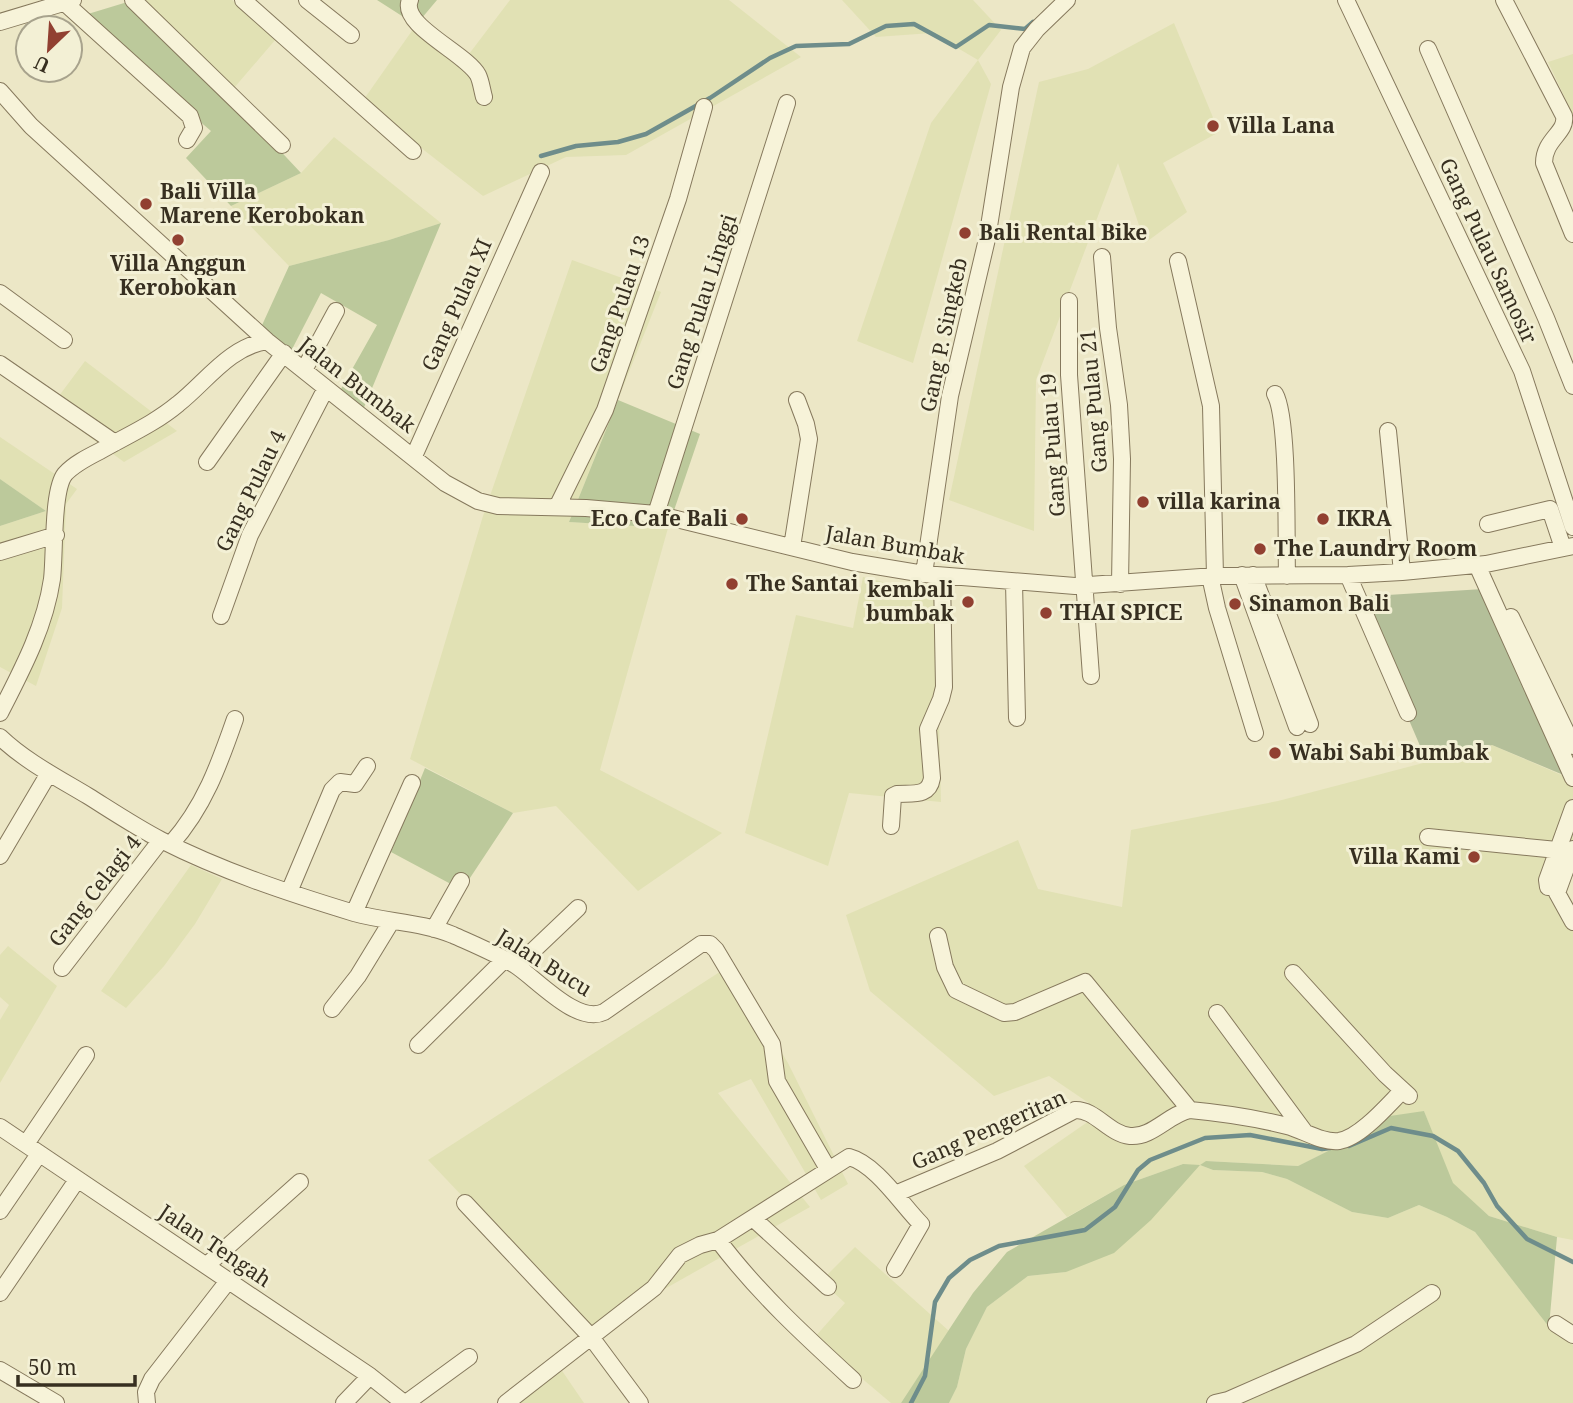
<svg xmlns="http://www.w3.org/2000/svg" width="1573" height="1403" viewBox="0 0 1573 1403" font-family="'Noto Serif',serif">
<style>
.farmland{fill:#e1e1b4}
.green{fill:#bcc99b}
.cemetery{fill:#b4bf99}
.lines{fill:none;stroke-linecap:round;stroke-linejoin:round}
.stream{stroke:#6e8d8b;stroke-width:4.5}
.minor-casing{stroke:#86795d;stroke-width:18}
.minor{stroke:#f7f3d9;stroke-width:16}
.poi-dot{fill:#914031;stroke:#f3f0d5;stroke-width:2.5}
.labels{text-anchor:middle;stroke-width:6;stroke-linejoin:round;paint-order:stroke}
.poi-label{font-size:21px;font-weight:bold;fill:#372f20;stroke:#f3f0d5;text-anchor:start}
.street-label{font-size:21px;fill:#372f20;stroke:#f3f0d5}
</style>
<rect width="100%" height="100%" fill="#ece7c6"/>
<path class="farmland" d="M 134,0 L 232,0 L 276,39 L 228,95 Z
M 510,0 L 729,0 L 801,57 L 626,155 L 566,157 L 483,196 L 362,102 L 416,25 L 466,58 Z
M 842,0 L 973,0 L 1001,30 L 978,60 L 991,84 L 913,363 L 857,341 L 931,123 L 978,60 L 932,33 L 876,37 Z
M 1174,23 L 1219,132 L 1163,163 L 1187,212 L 1145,243 L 1118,163 L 1036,380 L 1034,531 L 949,500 L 1039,82 L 1088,69 Z
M 1573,54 L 1573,115 L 1548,62 Z
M 334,137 L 441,223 L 389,240 L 289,266 L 231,206 L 301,173 Z
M 572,260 L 661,292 L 569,522 L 668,528 L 600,770 L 722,833 L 638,891 L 556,806 L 513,813 L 410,759 L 483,516 Z
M 85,361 L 177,431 L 124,462 L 50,408 Z
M 0,437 L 77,489 L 66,504 L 62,608 L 36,686 L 0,667 L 0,526 L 46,511 L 0,479 Z
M 863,577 L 936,595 L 941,802 L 849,793 L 828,866 L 745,833 L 796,615 L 853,628 Z
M 1492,745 L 1573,780 L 1573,871 L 1562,903 L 1573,918 L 1573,1240 L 1557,1237 L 1489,1216 L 1452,1183 L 1424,1111 L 1354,1138 L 1298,1166 L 1207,1161 L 1200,1165 L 1213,1170 L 1262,1172 L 1287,1179 L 1352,1212 L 1388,1218 L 1419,1205 L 1447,1217 L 1475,1232 L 1549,1327 L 1573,1345 L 1573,1403 L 949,1403 L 957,1387 L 966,1349 L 987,1307 L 1028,1276 L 1066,1272 L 1183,1164 L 1124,1185 L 1067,1217 L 1024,1166 L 1102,1112 L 1049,1076 L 994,1096 L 870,991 L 846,915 L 1018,840 L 1038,889 L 1122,907 L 1131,830 L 1278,801 Z
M 191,865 L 222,879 L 195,924 L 164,966 L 126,1008 L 101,991 Z
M 8,946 L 57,986 L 0,1083 L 0,1020 L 9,1005 L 0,997 L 0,955 Z
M 729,966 L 788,1063 L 848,1184 L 821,1200 L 751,1079 L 718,1093 L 810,1207 L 590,1331 L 428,1160 Z
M 855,1247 L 949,1331 L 901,1403 L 891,1403 L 814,1338 L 845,1303 L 821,1281 Z
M 554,1359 L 584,1403 L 506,1403 Z"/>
<path class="green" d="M 134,0 L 228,95 L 301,173 L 231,206 L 186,158 L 211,131 L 78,17 Z
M 377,0 L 437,0 L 416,25 Z
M 441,223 L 360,417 L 337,396 L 377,325 L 321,293 L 288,357 L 258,334 L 289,266 L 389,240 Z
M 618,400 L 700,434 L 668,528 L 569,522 Z
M 0,479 L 46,511 L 0,526 Z
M 425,768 L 513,813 L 462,890 L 391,852 Z
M 1424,1111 L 1453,1183 L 1489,1216 L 1557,1237 L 1549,1327 L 1475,1232 L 1447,1217 L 1419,1205 L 1388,1218 L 1352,1212 L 1287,1179 L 1262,1172 L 1213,1170 L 1200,1165 L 1151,1220 L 1114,1253 L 1066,1272 L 1028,1276 L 987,1307 L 966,1349 L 957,1387 L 949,1403 L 901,1403 L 973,1293 L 1007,1252 L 1124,1185 L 1183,1164 L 1200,1165 L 1206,1161 L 1298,1166 L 1354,1138 L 1390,1116 Z"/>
<path class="cemetery" d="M 1483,589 L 1573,779 L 1492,745 L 1427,762 L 1356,597 Z"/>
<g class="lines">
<path class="stream" d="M 541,156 L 576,146 L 618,142 L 646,134 L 710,98 L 770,58 L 796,46 L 849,44 L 886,26 L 914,24 L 956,47 L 989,25 L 1025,29 L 1033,22
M 1349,1146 L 1391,1128 L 1433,1136 L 1458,1151 L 1484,1183 L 1497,1206 L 1527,1239 L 1573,1262
M 911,1403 L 925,1376 L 935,1302 L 949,1278 L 970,1260 L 999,1246 L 1085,1230 L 1115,1207 L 1138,1170 L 1150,1160 L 1205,1138 L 1250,1135 L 1322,1149 L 1330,1148"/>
<defs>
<path id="minor" d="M 133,0 L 282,145
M 243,0 L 413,151
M 307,0 L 351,35
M 410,0 C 399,25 466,53 478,75 C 481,81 482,90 484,97
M 1346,0 L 1522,371 L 1573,527
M 1504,0 L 1564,116 C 1567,133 1544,139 1544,163 L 1573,234
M 65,3 L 190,116 L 194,128 L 187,140
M 0,22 L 73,0
M 1428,49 L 1546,318 L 1573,386
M 0,91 L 31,126 L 267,341 L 445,483 L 478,501 L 498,506 L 586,508 L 656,514 L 852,562 L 924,574 L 1075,586 L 1215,576 L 1348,575 L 1402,572 L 1486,564 L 1573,546
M 1102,257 L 1108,328 L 1119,405 L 1122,459 L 1120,584
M 1178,261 L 1211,406 L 1215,576
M 0,293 L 64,340
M 1069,301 L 1069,375 L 1091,676
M 0,364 L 115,443
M 304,370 L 336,311
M 1275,394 C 1289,418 1286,541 1287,576
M 1388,431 L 1402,572
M 414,456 L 541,172
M 207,462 L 284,353
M 557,507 L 605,410 L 678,199 L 704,107
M 656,514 L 787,103
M 1488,524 L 1550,509 L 1563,548
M 792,547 L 809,439 L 806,424 L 797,400
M 0,552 L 56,535
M 1477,565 L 1573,778
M 924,574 L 950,396 L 987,239 L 1011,87 L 1022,48 L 1037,29 L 1067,0
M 1242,575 L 1297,727
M 1253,575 L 1310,724
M 1348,575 L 1408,713
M 1210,576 L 1217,608 L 1255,733
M 1014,582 L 1017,718
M 221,616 L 250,535 L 326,388
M 1511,617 L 1573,746
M 0,713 C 22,670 45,627 52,579 C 55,555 52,490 65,474 C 74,464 88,457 100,451 C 126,436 154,424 178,404 C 207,381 229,347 267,341
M 0,737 C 25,761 58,778 88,796 C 112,811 136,827 161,840 C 222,871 288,893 354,913 C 386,922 422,922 453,935 C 473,944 495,953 515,965 C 537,979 577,1025 604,1012 L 701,944 L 710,944 L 716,950 L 772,1044 L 777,1081 L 828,1169
M 891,826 L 893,796 L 897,794 C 913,793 929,797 932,778 L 928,729 L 941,699 L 944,687 L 942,577
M 1428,837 L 1557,850
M 171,844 C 204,807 219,765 235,719
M 1573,849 L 1557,893 L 1573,922
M 0,856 L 49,773
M 1548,887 L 1547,880 L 1573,808
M 289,892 L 332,790 L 340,782 L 355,784 L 367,766
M 354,913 L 412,783
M 434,929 L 461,881
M 938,936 L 945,967 L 956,990 L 1004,1013 L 1015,1012 L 1085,982 L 1190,1110
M 517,966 L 578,908
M 62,968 L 161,840
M 1293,973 L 1385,1074 L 1409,1096
M 332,1009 L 358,976 L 391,922
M 1217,1013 L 1304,1131
M 418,1045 L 505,959
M 0,1127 L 370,1376 L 404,1403
M 26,1144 L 86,1055
M 895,1194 L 997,1151 L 1075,1110 C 1095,1109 1109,1134 1130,1136 C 1152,1138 1169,1114 1190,1110 C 1222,1113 1256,1118 1287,1126 C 1303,1130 1322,1143 1339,1141 C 1360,1138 1388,1105 1402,1091
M 465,1203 L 591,1337 L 640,1403
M 0,1211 L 39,1154
M 754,1219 L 828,1287
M 718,1240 C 757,1292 805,1336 853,1380
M 207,1265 L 300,1182
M 0,1293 L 77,1180
M 1556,1324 L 1573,1335
M 0,1370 L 56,1403
M 147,1403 L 146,1392 L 152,1379 L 228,1281
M 344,1403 L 370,1376
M 406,1403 L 469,1357
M 506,1403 L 654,1288 L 680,1255 L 700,1245 L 718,1240 L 849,1157 C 876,1164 902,1205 921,1224 L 895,1269
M 1215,1403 L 1228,1400 L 1356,1344 L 1432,1293"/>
</defs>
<use href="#minor" class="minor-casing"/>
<use href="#minor" class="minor"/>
</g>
<g class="poi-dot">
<circle cx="1213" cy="126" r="7"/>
<circle cx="146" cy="204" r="7"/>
<circle cx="965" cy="233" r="7"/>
<circle cx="178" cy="240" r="7"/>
<circle cx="1143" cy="502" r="7"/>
<circle cx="742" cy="519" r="7"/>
<circle cx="1323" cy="519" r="7"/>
<circle cx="1260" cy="549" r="7"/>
<circle cx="732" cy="584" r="7"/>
<circle cx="968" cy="602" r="7"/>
<circle cx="1235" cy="604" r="7"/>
<circle cx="1046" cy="613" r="7"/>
<circle cx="1275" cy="753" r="7"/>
<circle cx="1474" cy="857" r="7"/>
</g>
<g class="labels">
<g class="poi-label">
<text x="1227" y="133">Villa Lana</text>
<text x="160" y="199">Bali Villa<tspan x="160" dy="24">Marene Kerobokan</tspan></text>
<text x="979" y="240">Bali Rental Bike</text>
<text x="178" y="271" text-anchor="middle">Villa Anggun<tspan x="178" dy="24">Kerobokan</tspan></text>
<text x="1157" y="509">villa karina</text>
<text x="728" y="526" text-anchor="end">Eco Cafe Bali</text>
<text x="1337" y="526">IKRA</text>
<text x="1274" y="556">The Laundry Room</text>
<text x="746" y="591">The Santai</text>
<text x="954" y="597" text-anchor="end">kembali<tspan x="954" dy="24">bumbak</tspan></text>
<text x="1249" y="611">Sinamon Bali</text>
<text x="1060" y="620">THAI SPICE</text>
<text x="1289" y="760">Wabi Sabi Bumbak</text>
<text x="1460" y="864" text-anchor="end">Villa Kami</text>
</g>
<g class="street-label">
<text transform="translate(1488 251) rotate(65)" y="7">Gang Pulau Samosir</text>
<text transform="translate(702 302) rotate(-72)" y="7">Gang Pulau Linggi</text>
<text transform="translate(620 304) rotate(-71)" y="7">Gang Pulau 13</text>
<text transform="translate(457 305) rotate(-66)" y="7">Gang Pulau XI</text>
<text transform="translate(944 335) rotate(-78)" y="7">Gang P. Singkeb</text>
<text transform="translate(357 385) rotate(38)" y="7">Jalan Bumbak</text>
<text transform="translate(1094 401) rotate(-95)" y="7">Gang Pulau 21</text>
<text transform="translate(1053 445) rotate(-94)" y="7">Gang Pulau 19</text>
<text transform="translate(251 491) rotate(-64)" y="7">Gang Pulau 4</text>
<text transform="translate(895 545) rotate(10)" y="7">Jalan Bumbak</text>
<text transform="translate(95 891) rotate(-52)" y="7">Gang Celagi 4</text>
<text transform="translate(544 963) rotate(32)" y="7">Jalan Bucu</text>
<text transform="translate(989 1130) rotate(-24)" y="7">Gang Pengeritan</text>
<text transform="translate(215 1246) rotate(34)" y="7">Jalan Tengah</text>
</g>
</g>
<g transform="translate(49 49) rotate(205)"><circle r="33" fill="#f3f0d5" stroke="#a8a38d" stroke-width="2"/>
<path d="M0-5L12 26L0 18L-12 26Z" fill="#914031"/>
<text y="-10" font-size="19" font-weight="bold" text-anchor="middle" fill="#372f20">U</text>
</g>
<path d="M18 1375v10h117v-10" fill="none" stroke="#372f20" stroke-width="3.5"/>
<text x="28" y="1375" font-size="21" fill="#372f20" stroke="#f3f0d5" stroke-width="5" paint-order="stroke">50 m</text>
</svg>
